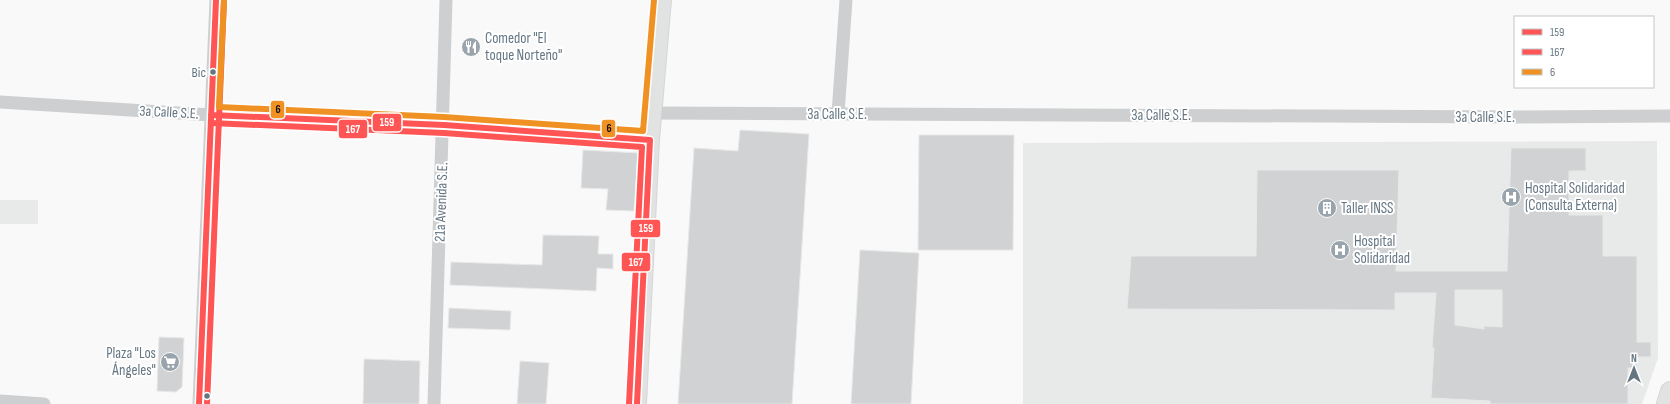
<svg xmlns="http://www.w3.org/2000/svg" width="1670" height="404" viewBox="0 0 1670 404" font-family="'Sofia Sans Condensed',sans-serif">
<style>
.built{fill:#e8e9e9}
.building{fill:#d0d2d3;stroke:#e8e8e8;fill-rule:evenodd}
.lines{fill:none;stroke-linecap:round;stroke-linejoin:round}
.secondary-casing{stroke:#d5d6d7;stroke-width:20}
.street{stroke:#cecfd0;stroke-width:13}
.secondary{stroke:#e1e2e2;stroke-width:18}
.bus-1-casing{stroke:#fff;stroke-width:9}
.bus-2-casing{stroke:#fff;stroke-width:9}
.bus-3-casing{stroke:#fff;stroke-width:9}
.bus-1{stroke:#f55;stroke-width:6}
.bus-2{stroke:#f55;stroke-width:6}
.bus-3{stroke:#f09124;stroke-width:6}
.bus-dot{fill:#657683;stroke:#fff;stroke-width:1.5}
.labels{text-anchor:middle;stroke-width:4;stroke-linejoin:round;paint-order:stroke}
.bus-label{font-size:14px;fill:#657683;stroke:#fff;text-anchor:end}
.poi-label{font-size:15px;fill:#657683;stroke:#fff;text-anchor:start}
.street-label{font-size:15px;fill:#657683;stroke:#fff}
.line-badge{stroke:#fff;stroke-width:1.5}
.badge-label{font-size:11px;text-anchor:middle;font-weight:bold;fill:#fff}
.pale-badge-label{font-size:11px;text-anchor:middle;font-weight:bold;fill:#111}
</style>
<rect width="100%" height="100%" fill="#f9f9f9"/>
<path class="built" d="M 1657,141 L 1658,358 L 1642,404 L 1023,404 L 1023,143 Z
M 0,200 L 38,200 L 38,224 L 0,224 Z"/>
<path class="building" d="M 740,130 L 809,134 L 792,404 L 678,404 L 694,148 L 738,151 Z
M 919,135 L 1014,135 L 1013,250 L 918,250 Z
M 1511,148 L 1586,148 L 1586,171 L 1569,171 L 1569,215 L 1603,215 L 1603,256 L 1637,256 L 1637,342 L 1651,342 L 1651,357 L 1637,357 L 1637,368 L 1628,368 L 1628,404 L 1490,404 L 1490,401 L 1431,398 L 1434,348 L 1432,348 L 1436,293 L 1395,293 L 1395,310 L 1127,309 L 1131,256 L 1256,256 L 1257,170 L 1399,170 L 1396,271 L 1507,271 ZM 1455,290 L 1502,290 L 1502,327 L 1484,326 L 1484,329 L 1455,325 Z
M 583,150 L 638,153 L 634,211 L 606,210 L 608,189 L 581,188 Z
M 543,235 L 599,236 L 598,254 L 613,254 L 613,269 L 597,268 L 596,291 L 450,285 L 451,262 L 542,265 Z
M 860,250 L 919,253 L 911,404 L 851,404 Z
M 449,308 L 511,311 L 510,330 L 448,328 Z
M 159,337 L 184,338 L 182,387 L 176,392 L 157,391 Z
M 364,359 L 420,361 L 419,404 L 363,404 Z
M 520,361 L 549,363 L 546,404 L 517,404 Z"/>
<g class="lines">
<defs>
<path id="secondary" d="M 637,404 L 650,140 L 662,0
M 1666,404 L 1670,391"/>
</defs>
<use href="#secondary" class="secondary-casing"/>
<path class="street" d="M 0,102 L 211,115 L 444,125 L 650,140
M 652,113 L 1514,117 L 1670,116
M 838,114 L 846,0
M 0,401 L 44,404
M 199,404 L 216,0
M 434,404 L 446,0"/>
<use href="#secondary" class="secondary"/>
<defs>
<path id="bus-1" d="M 211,115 L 444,125 L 650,140 L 637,404
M 199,404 L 216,0"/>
<path id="bus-2" d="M 211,123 L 444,133 L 642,147 L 629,404
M 207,404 L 224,0"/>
<path id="bus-3" d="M 224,0 L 219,107 L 444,117 L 643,131 L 654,0"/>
</defs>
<use href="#bus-1" class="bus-1-casing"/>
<use href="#bus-2" class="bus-2-casing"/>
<use href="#bus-3" class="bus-3-casing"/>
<use href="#bus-1" class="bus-1"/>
<use href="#bus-2" class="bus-2"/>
<use href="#bus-3" class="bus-3"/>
</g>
<defs>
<symbol id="restaurant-disc" viewBox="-11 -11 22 22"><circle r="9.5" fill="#99a4ac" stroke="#fff"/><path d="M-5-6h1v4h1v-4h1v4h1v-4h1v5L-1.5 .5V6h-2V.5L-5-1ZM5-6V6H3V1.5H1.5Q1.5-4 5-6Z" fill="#fff"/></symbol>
<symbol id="hospital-disc" viewBox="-11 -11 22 22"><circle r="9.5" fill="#99a4ac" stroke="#fff"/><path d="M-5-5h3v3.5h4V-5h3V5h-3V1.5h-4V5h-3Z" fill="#fff"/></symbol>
<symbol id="building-disc" viewBox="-11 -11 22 22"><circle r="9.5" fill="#99a4ac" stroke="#fff"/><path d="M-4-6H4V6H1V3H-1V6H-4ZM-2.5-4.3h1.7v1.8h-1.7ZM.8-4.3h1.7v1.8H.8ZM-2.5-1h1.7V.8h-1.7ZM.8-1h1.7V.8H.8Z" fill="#fff"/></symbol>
<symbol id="supermarket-disc" viewBox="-11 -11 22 22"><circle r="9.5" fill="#99a4ac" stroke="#fff"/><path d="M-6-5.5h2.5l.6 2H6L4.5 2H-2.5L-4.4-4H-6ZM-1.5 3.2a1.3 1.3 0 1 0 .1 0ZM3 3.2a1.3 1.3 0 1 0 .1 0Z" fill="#fff"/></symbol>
</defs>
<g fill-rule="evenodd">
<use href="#restaurant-disc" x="460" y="36" width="22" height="22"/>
<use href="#hospital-disc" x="1500" y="186" width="22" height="22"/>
<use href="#building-disc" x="1316" y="197" width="22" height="22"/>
<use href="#hospital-disc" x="1329" y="239" width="22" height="22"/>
<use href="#supermarket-disc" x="159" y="351" width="22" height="22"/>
</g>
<g class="bus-dot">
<circle cx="213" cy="72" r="3.5"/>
<circle cx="207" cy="396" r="3.5"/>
</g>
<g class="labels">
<g class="bus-label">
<text x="206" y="77">Bic</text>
</g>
<g class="poi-label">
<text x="485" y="43">Comedor "El<tspan x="485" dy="17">toque Norteño"</tspan></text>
<text x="1525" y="193">Hospital Solidaridad<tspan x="1525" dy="17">(Consulta Externa)</tspan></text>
<text x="1341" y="213">Taller INSS</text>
<text x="1354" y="246">Hospital<tspan x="1354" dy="17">Solidaridad</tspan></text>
<text x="156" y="358" text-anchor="end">Plaza "Los<tspan x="156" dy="17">Ángeles"</tspan></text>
</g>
<g class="street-label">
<text transform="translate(169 112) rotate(3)" y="5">3a Calle S.E.</text>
<text x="837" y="119">3a Calle S.E.</text>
<text x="1161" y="120">3a Calle S.E.</text>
<text x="1485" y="122">3a Calle S.E.</text>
<text transform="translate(441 202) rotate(-88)" y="5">21a Avenida S.E.</text>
</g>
</g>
<g class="line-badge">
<rect x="270" y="100" width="15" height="19" rx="4" fill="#f09124"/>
<rect x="372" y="113" width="30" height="19" rx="4" fill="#f55"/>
<rect x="601" y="119" width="15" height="19" rx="4" fill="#f09124"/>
<rect x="338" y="119" width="30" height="20" rx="4" fill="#f55"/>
<rect x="630" y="219" width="31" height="19" rx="4" fill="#f55"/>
<rect x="621" y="252" width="30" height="20" rx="4" fill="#f55"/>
</g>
<g class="badge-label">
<text x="387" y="126">159</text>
<text x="353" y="133">167</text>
<text x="646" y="232">159</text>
<text x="636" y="266">167</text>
</g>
<g class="pale-badge-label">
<text x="278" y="113">6</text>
<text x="609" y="132">6</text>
</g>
<rect x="1514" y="16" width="140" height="72" fill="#ffffff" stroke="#c1c8cd"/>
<rect x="1522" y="29" width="20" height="6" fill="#ff5555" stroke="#c1c8cd"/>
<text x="1550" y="36" font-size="12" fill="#657683">159</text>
<rect x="1522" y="49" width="20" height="6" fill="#ff5555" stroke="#c1c8cd"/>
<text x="1550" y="56" font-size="12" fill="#657683">167</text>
<rect x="1522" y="69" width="20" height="6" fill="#f09124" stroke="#c1c8cd"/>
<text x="1550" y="76" font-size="12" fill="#657683">6</text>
<g transform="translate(1634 368)" stroke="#ffffff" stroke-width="3" paint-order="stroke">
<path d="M0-3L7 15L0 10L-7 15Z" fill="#657683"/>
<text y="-6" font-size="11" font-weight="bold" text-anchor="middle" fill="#657683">N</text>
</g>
</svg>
